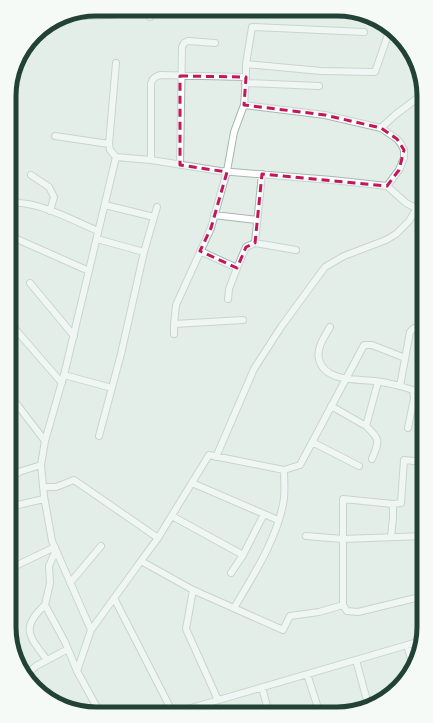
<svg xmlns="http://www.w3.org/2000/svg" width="433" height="723" viewBox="0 0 433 723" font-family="Commissioner,sans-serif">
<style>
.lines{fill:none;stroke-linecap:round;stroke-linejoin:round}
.street-casing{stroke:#a6b7b0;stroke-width:8}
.street{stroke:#fff;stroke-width:6}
.marked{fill:none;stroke:#c2185b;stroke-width:3;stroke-dasharray:8 5;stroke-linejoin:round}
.rim{fill:none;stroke:#224237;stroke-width:5}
</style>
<rect width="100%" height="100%" fill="#e4eee9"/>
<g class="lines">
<defs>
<path id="street" d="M 61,17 L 110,15 L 114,14 L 118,9
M 150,17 L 150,9
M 246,64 L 252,27 L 364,32
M 245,83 L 319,86
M 381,128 L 395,115 L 423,94
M 55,136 L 109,144
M 116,157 L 110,150 L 109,144 L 116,63
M 151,160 L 151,83 C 153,78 155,77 160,75 L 246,77 L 246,64 L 321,71 L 375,72 L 390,29
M 180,165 L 182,47 L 184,43 L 188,41 L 215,43
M 31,175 L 49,187 L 54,197 L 50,211
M 387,186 L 406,203 L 424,212
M 10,203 C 39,201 72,220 98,231
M 105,205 L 154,217
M 214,215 L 257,220
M 10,236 L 89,271
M 97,239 L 144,252 L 121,354 L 99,436
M 255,243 L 296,250
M 200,251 L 237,268 L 229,289 L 228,299
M 144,252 L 157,207
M 237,268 L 246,247 L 255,243 L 262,174
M 30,283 L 74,336
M 9,322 L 62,383
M 174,324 L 243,320
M 330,327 C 325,336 316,348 319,359 C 324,382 357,379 375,381 C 384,382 392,384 400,386 L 410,332 L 414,328 L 424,328
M 174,334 L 174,324 L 176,305 L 211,228 L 227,171 L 234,132 L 244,105
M 64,375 L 112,388
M 400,386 L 413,390 L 414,398 L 408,428
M 413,390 L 424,392
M 9,394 L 45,441
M 331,406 L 366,426
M 312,442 L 359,466
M 216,457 L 254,369 L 281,327 L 325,267 L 344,256 L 386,240 L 396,234 L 409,221 L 417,208
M 372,459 C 379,441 381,440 366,426 L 378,382
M 9,461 L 18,473
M 9,475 L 41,465
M 192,483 L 278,520
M 43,487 L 56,487 L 74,480 L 158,538 L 209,455 L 284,470 L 300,465 L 364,345 L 372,345 L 405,358
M 9,507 L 44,499
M 172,516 L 243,555
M 306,536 L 343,539 L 424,536
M 391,537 L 393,518 L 393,504
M 56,550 L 49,566 L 50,583 L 45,605 L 65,642 L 77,671
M 141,561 L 158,538
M 9,569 L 55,547
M 231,573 L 243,555 L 264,514
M 70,583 L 101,546
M 424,596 L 358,612 L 347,611 L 343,605 L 343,499 L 393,504 L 401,503 L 404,460 L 424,462
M 114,598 L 173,713
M 45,605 C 20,628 29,636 47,660
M 234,608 C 253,576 279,536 284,498 C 285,489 284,479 284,470
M 91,630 L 141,561 L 193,590
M 407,645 L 412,663
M 356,660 L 369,708
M 27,674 L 36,666 L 68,649
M 307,674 L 320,714
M 262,687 L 269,714
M 218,700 L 186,629 L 193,590 L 283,630 L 290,616 L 319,612 L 343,605
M 100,713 L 77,671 L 91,630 L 52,541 L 44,496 L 41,465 L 45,441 L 65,371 L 116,157 L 151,160 L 220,171 L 332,180 L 387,186 L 399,170 L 404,158 L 404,150 L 401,144 L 397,139 L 381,128 L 325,115 L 244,105 L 246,77
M 174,713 L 421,641"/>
</defs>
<use href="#street" class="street-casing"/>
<use href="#street" class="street"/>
</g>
<path d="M0 0H433V723H0ZM 180,76 L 246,77 L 244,105 L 325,115 L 381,128 L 397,139 L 404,150 L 399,170 L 387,186 L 262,174 L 255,243 L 246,247 L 237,268 L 200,251 L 211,228 L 227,172 L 180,165 Z" fill="#e4eee9" fill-opacity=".55" fill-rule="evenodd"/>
<path class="marked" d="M 180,76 L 246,77 L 244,105 L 325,115 L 381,128 L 397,139 L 404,150 L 399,170 L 387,186 L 262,174 L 255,243 L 246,247 L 237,268 L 200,251 L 211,228 L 227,172 L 180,165 Z"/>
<path d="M0 0H433V723H0ZM96 16H337A80 80 0 0 1 417 96V627A80 80 0 0 1 337 707H96A80 80 0 0 1 16 627V96A80 80 0 0 1 96 16Z" fill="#f5faf7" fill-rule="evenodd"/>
<path class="rim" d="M96 16H337A80 80 0 0 1 417 96V627A80 80 0 0 1 337 707H96A80 80 0 0 1 16 627V96A80 80 0 0 1 96 16Z"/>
</svg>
